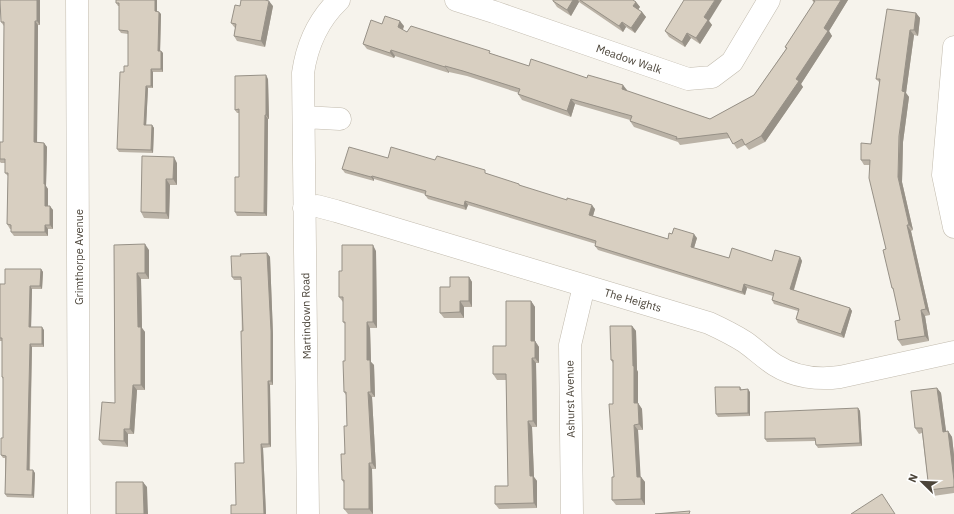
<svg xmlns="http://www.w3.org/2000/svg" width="954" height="514" viewBox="0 0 954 514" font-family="'IBM Plex Sans',sans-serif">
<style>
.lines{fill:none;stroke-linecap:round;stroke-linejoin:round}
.minor-casing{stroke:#c2bbae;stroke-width:23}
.minor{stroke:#fff;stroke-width:22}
.wall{fill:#bab2a6}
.shaded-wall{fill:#979187}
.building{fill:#d8cfc1;stroke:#979187}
.labels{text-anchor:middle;stroke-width:3;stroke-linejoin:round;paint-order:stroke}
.street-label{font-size:11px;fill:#4b4439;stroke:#fff}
</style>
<rect width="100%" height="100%" fill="#f6f3ec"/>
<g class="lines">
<defs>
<path id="minor" d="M 77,0 L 79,514
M 456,0 L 494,12 L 688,79 L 712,77 L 732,62 L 769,0
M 954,47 L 943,175 L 954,227
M 304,117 L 340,119
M 304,208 L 317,206 L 336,211 L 709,323 C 722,329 734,335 745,342 C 755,349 764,358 775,365 C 794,377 818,380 840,377 L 954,352
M 308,514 L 303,73 C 307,45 318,20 339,0
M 572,514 L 570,345 L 584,286"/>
</defs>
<use href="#minor" class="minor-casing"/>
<use href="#minor" class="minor"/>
</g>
<path class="wall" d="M 40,0 L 40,25 L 38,25 L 37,142 L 44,143 L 47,147 L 46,186 L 48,189 L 48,206 L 53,210 L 53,229 L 48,229 L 48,236 L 14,236 L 11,232 L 11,229 L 10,229 L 7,224 L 8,176 L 5,173 L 5,163 L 1,163 L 0,162 L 0,142 L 3,142 L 4,26 L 1,22 Z
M 116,0 L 157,11 L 161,14 L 160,51 L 161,51 L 163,53 L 163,72 L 153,72 L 153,88 L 148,88 L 146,125 L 152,125 L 154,128 L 153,153 L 119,152 L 117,149 L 124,72 L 128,66 L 128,34 L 121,33 L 119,30 L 119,6 L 118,6 L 116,3 Z
M 553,0 L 633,0 L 636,2 L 640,7 L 638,9 L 642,12 L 646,17 L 635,33 L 626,27 L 623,32 L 579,2 L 571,16 L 557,7 L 553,1 Z
M 812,0 L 848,0 L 829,31 L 832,36 L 801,84 L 803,87 L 765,142 L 749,150 L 745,145 L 737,149 L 730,138 L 680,145 L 678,142 L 634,127 L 630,121 L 630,120 L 575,104 L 571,117 L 522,100 L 518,94 L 519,93 L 467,76 L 449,72 L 449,73 L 395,56 L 394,58 L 367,49 L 363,44 L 382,24 L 404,26 L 403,30 L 407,32 L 492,54 L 529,66 L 587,78 L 627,90 L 627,91 L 710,119 L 754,95 L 786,49 L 785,47 L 814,3 Z
M 240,6 L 273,6 L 265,47 L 237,41 L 234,36 L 235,28 L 231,23 Z
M 916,13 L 920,18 L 918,36 L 914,35 L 906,93 L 909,97 L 903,142 L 902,182 L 913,230 L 911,231 L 930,315 L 925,316 L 929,341 L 902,346 L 898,340 L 900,320 L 894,291 L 892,288 L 886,249 L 870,165 L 864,165 L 861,160 L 871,144 L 880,83 L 876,79 Z
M 709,21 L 712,25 L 700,44 L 691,38 L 685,47 L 669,37 L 665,31 Z
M 268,79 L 269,119 L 268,119 L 267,216 L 237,216 L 235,212 L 239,177 L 239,113 L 237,113 L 235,110 Z
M 388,158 L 435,160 L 488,174 L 520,186 L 595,209 L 593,216 L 668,239 L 672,234 L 697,238 L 694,248 L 729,258 L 772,261 L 800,257 L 802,261 L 794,290 L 850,308 L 852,311 L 844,338 L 798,323 L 796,319 L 798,311 L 774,304 L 772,300 L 773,296 L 747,288 L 745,295 L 598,250 L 595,246 L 596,244 L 468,205 L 466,210 L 428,199 L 425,195 L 425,194 L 374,179 L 374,181 L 345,173 L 342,169 Z
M 177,163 L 177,185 L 170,185 L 169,219 L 144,218 L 141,212 Z
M 114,245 L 149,250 L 149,279 L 141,279 L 142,328 L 145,332 L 145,390 L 137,390 L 134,434 L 128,434 L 128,447 L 103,445 L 99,440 L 115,403 Z
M 376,251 L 377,328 L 370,328 L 371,362 L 374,365 L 375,397 L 372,397 L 376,469 L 372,469 L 373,514 L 348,514 L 344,509 L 344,483 L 342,480 L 347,426 L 346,395 L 344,392 L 345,361 L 345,324 L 343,322 L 343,302 L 339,297 L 342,271 Z
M 267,253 L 270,257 L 273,335 L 273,385 L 270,385 L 271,447 L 263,448 L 266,514 L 231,514 L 236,505 L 244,463 L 241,280 L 234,280 L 232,277 L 241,256 Z
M 41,269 L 43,272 L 42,289 L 32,289 L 31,327 L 44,330 L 44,347 L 32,347 L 30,470 L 35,473 L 34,498 L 7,497 L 5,494 L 5,458 L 3,458 L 1,455 L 3,438 L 3,379 L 2,377 L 2,341 L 0,341 L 0,284 L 5,284 Z
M 469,277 L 472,282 L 472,307 L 464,307 L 464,318 L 444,318 L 440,313 L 450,287 Z
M 531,301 L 535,307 L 535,341 L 539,347 L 539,363 L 536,363 L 537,427 L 532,427 L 534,477 L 537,481 L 537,508 L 499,509 L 495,504 L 508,486 L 506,380 L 497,380 L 493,374 L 506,346 Z
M 632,326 L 636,331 L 637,370 L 638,372 L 638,403 L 642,409 L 643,430 L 638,430 L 640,477 L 641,477 L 645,482 L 645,505 L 616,505 L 612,500 L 614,477 L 613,363 L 611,360 Z
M 740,387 L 742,390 L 750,392 L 750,416 L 718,417 L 716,414 Z
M 937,388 L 941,393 L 946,432 L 948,431 L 952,437 L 954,455 L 954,493 L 933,496 L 929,490 L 922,433 L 919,434 L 915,428 Z
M 858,408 L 860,411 L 862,446 L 818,448 L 816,445 L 815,441 L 767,442 L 765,439 Z"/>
<path class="shaded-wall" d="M 37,0 L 40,0 L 40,25 L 37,21 Z
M 155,0 L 157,0 L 157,14 L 155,11 Z
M 573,0 L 578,0 L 579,2 L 571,16 L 567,10 Z
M 715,0 L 722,0 L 709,21 L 712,25 L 700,44 L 696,38 L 704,17 Z
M 841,0 L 848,0 L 829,31 L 832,36 L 801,84 L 803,87 L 765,142 L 761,136 L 796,79 L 824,28 Z
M 269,1 L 273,6 L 265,47 L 261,41 Z
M 636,2 L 640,7 L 637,11 L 633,6 Z
M 159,12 L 161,14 L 160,54 L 158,51 Z
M 642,12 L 646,17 L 635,33 L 631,28 Z
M 916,13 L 920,18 L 918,36 L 914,30 Z
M 35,21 L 38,25 L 37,146 L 34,142 Z
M 400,21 L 404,26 L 401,33 L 398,27 Z
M 622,22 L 626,27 L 623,32 L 619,26 Z
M 910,30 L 914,35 L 906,93 L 909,97 L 903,142 L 902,182 L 913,230 L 909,225 L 898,177 L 902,91 Z
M 687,33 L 691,38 L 685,47 L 682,42 Z
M 391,50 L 395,56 L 394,58 L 390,53 Z
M 161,51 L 163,53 L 163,72 L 161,69 Z
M 445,66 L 449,72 L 449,73 L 445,67 Z
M 151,69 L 153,72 L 153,88 L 151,86 Z
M 266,75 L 268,79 L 269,119 L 266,115 Z
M 623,85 L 627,90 L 626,95 L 622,89 Z
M 146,86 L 148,88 L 146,128 L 144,125 Z
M 571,99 L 575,104 L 571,117 L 567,111 Z
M 265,115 L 268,119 L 267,216 L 264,213 Z
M 152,125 L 154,128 L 153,153 L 151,150 Z
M 44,143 L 47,147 L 46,186 L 48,189 L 48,210 L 45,206 L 44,184 Z
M 174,157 L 177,163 L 177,185 L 173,179 Z
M 372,176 L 374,179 L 374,181 L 371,177 Z
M 166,179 L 170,185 L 169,219 L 166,213 Z
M 465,201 L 468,205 L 466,210 L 464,206 Z
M 592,205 L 595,209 L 592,219 L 589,215 Z
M 50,206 L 53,210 L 53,229 L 50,225 Z
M 45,225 L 48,229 L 48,236 L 45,232 Z
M 907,225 L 911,231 L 930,315 L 926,309 Z
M 694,234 L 697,238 L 693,251 L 691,247 Z
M 145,244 L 149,250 L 149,279 L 145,273 Z
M 373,245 L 376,251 L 377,328 L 373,322 Z
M 267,253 L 270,257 L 273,335 L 273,385 L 271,381 Z
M 800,257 L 802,261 L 793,292 L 790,289 Z
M 41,269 L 43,272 L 42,289 L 40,286 Z
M 137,273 L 141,279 L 142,328 L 145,332 L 145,390 L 141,385 L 138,327 Z
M 469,277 L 472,282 L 472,307 L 469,301 Z
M 744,284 L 747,288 L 745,295 L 742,292 Z
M 30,286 L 32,289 L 31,330 L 29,327 Z
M 460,301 L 464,307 L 464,318 L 460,312 Z
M 531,301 L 535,307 L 535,347 L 531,341 Z
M 850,308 L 852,311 L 844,338 L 841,334 Z
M 921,310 L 925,316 L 929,341 L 925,336 Z
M 367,322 L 370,328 L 371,362 L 374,365 L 375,397 L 371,392 L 367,360 Z
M 632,326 L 636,331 L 637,370 L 638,372 L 638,409 L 634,403 Z
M 42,327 L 44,330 L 44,347 L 42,344 Z
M 535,341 L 539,347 L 539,363 L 535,358 Z
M 30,344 L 32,347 L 29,473 L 27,470 Z
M 532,358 L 536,363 L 537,427 L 533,421 Z
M 268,381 L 270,385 L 271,447 L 269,444 Z
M 133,385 L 137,390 L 134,434 L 130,429 Z
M 937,388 L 941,393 L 947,438 L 943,432 Z
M 748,389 L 750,392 L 750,416 L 748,413 Z
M 368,392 L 372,397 L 376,469 L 372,463 Z
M 638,403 L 642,409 L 643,430 L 639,424 Z
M 858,408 L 860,411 L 862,446 L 860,443 Z
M 528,421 L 532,427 L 534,477 L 537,481 L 537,508 L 534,503 L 530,476 Z
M 634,425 L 638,430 L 641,483 L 637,477 Z
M 124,429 L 128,434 L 128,447 L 124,441 Z
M 948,431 L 952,437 L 954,455 L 954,480 Z
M 261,444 L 263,448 L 266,514 L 264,514 Z
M 369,463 L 372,469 L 373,514 L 369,509 Z
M 33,470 L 35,473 L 34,498 L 32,495 Z
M 641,477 L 645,482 L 645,505 L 641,499 Z
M 143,482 L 147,487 L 148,514 L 144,514 Z"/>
<path class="building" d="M 0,0 L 37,0 L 37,21 L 35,21 L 34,142 L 44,143 L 44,184 L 45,184 L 45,206 L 50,206 L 50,225 L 45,225 L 45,232 L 11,232 L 11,225 L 7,224 L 8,173 L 5,173 L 5,159 L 0,159 L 0,142 L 3,142 L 4,22 L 1,22 Z
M 116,0 L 155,0 L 155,11 L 159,12 L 158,51 L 161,51 L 161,69 L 151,69 L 151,86 L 146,86 L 144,125 L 152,125 L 151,150 L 117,149 L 120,72 L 124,72 L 124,66 L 128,66 L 128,31 L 119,30 L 119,3 L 116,3 Z
M 241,0 L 265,0 L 269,1 L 261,41 L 234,36 L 236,24 L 231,23 L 235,5 L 240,6 Z
M 553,0 L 573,0 L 567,10 L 553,1 Z
M 580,0 L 633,0 L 636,2 L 633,6 L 642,12 L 631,28 L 622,22 L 619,26 Z
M 684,0 L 715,0 L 704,17 L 708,20 L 696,38 L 687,33 L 682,42 L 665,31 Z
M 813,0 L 841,0 L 824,28 L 828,31 L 796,79 L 799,81 L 761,136 L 745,145 L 742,139 L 733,144 L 727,133 L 676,139 L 677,137 L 630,121 L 632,116 L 571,99 L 567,111 L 518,94 L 520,89 L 463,71 L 445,66 L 445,67 L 391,50 L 390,53 L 363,44 L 371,20 L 382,24 L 385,16 L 400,21 L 398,27 L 407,32 L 411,26 L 490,51 L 489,53 L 529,66 L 531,59 L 587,78 L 588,75 L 623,85 L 622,89 L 710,119 L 754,95 L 787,48 L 785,47 L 815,1 Z
M 887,9 L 916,13 L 914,30 L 910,30 L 902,91 L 905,92 L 899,136 L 898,177 L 909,225 L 907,225 L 926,309 L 921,310 L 925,336 L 898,340 L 895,321 L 900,320 L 893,288 L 892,288 L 883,250 L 886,249 L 869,178 L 870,160 L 861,160 L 861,143 L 871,144 L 880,79 L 876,79 Z
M 266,75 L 266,115 L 265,115 L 264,213 L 235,212 L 235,177 L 239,177 L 239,109 L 235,110 L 235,76 Z
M 349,147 L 388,158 L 391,147 L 435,160 L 437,156 L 468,165 L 485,170 L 485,173 L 519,184 L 519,185 L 567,200 L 567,198 L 592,205 L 589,215 L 668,239 L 669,233 L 672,234 L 674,228 L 694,234 L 691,247 L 729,258 L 732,248 L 772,261 L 775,250 L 800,257 L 790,289 L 850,308 L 841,334 L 796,319 L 799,309 L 772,300 L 774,293 L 744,284 L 742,292 L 595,246 L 596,241 L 465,201 L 464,206 L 425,195 L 426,191 L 372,176 L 371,177 L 342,169 Z
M 142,156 L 174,157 L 173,179 L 166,179 L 166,213 L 141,212 Z
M 145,244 L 145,273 L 137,273 L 138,327 L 141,327 L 141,385 L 133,385 L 130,429 L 124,429 L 124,441 L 99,440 L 102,402 L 115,403 L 114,245 Z
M 342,245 L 373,245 L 373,322 L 367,322 L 367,360 L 370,360 L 371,392 L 368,392 L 372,463 L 369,463 L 369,509 L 344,509 L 344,480 L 342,480 L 341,454 L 345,454 L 344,426 L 347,426 L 346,392 L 344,392 L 343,361 L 345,361 L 345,322 L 343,322 L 343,297 L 339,297 L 339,271 L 342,271 Z
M 267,253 L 271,331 L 271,381 L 268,381 L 269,444 L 261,444 L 264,514 L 231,514 L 231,505 L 236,505 L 235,463 L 244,463 L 241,331 L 243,331 L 241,277 L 232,277 L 231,256 L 241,256 L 240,254 Z
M 5,269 L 41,269 L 40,286 L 30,286 L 29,327 L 42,327 L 42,344 L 30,344 L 27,470 L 33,470 L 32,495 L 5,494 L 6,456 L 1,455 L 1,438 L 3,438 L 3,377 L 2,377 L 2,338 L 0,338 L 0,284 L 5,284 Z
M 450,277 L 469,277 L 469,301 L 460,301 L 460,312 L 440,313 L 440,287 L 450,287 Z
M 506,301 L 531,301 L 531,341 L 535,341 L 535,358 L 532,358 L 533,421 L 528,421 L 530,476 L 533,476 L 534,503 L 495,504 L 495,486 L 508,486 L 506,374 L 493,374 L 493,346 L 506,346 Z
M 610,326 L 632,326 L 633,366 L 634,366 L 634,403 L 638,403 L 639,424 L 634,425 L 637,477 L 641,477 L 641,499 L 612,500 L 612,477 L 614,477 L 609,404 L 613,404 L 613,360 L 611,360 Z
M 715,387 L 740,387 L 740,390 L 748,389 L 748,413 L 716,414 Z
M 937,388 L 943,432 L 948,431 L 954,480 L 954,487 L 929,490 L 922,428 L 915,428 L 911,391 Z
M 858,408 L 860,443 L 816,445 L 815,438 L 765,439 L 765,412 Z
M 116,482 L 143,482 L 144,514 L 116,514 Z
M 882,494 L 895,514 L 851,514 Z
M 690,511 L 689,514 L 655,514 Z"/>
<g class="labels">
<g class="street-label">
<text transform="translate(629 59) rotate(19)" y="4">Meadow Walk</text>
<text transform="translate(79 257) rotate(-90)" y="4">Grimthorpe Avenue</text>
<text transform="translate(633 300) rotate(16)" y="4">The Heights</text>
<text transform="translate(306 316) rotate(-91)" y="4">Martindown Road</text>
<text transform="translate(570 399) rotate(-91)" y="4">Ashurst Avenue</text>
</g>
</g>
<g transform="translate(922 482) rotate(293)" stroke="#ffffff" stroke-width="3" paint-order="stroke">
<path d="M0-3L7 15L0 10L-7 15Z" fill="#4b4439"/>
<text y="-6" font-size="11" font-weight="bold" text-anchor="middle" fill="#4b4439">N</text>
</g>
</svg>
